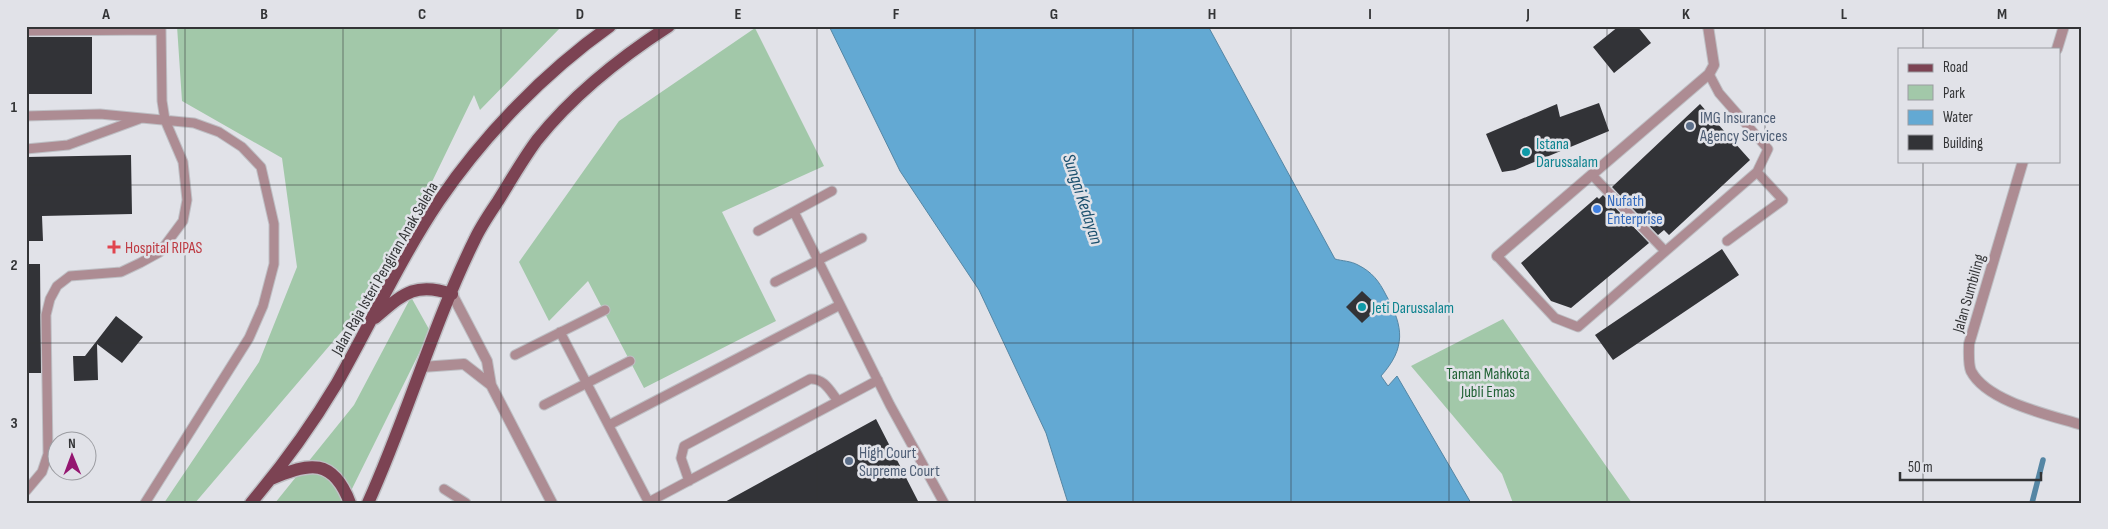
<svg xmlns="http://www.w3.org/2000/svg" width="2108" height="529" viewBox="0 0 2108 529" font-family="'Sofia Sans Condensed',sans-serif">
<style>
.green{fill:#a2c8a9}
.water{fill:#63a9d3;stroke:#5586a4}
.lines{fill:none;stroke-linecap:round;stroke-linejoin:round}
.stream{stroke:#5586a4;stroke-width:5.5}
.building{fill:#323337}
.lane-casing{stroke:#bebfc4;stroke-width:11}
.street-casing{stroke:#bebfc4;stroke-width:12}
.primary-casing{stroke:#bebfc4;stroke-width:15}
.lane{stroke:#ad8c93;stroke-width:9}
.street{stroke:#ad8c93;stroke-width:10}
.primary{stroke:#7c4353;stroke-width:12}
.grid{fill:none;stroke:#333436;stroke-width:1;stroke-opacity:0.55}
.service-dot{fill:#5c6f8a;stroke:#e1e2e8;stroke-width:2}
.culture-dot{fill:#0f9aa8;stroke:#e1e2e8;stroke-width:2}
.shop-dot{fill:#3f7fe0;stroke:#e1e2e8;stroke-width:2}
.health-dot{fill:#e0444e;stroke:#e1e2e8;stroke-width:2}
.labels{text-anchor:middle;stroke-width:5;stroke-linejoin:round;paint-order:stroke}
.service-label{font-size:16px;fill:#4e5e75;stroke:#e1e2e8;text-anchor:start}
.culture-label{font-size:16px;fill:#0d838f;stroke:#e1e2e8;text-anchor:start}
.shop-label{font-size:16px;fill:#366cbe;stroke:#e1e2e8;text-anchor:start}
.health-label{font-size:16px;fill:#be3a42;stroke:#e1e2e8;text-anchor:start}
.street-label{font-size:16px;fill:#333436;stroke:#e1e2e8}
.park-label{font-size:16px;fill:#216235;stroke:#e1e2e8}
.water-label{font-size:18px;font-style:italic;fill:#1b506e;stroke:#e1e2e8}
.neatline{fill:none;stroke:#333436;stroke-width:2}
.grid-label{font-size:16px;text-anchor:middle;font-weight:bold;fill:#333436}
</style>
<rect width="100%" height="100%" fill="#e1e2e8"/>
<path class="green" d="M 177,26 L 562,26 L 480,110 L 474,95 L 383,283 L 195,503 L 164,503 L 259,362 L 297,267 L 282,158 L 182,101 Z
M 755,28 L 824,166 L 722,212 L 776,321 L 644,388 L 588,281 L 549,321 L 519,262 L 619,121 Z
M 411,297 L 430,331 L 345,503 L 275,503 L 354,405 Z
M 1503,319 L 1632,503 L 1513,503 L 1502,474 L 1411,366 Z"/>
<path class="water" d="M 829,26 L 1208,26 L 1335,259 C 1342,261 1351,261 1358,265 C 1372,272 1379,281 1386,295 C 1404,327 1406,348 1381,376 L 1388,386 L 1397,376 L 1471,503 L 1068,503 L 1046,433 L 979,290 L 900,171 Z"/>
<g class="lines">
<path class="stream" d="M 2032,503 L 2043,460"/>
</g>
<path class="building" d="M 1619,26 L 1637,26 L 1651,43 L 1614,73 L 1593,47 Z
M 26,37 L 92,37 L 92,94 L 26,94 Z
M 1599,103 L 1609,131 L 1515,170 L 1502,172 L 1486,134 L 1557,104 L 1560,117 Z
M 1700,104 L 1750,160 L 1669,235 L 1664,230 L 1658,235 L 1612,187 Z
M 131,155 L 132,214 L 42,216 L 43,241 L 26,241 L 26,157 Z
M 1603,195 L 1649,243 L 1571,308 L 1551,301 L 1521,263 L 1597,197 L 1599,199 Z
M 1722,249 L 1739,275 L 1613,360 L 1595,335 Z
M 26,264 L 40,264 L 41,373 L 26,373 Z
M 1362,291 L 1379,307 L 1362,323 L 1346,307 Z
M 116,316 L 143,337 L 122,363 L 97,344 L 98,380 L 74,381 L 73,356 L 85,356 Z
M 876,419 L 919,503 L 723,503 Z"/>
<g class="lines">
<defs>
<path id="lane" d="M 27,31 L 161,30
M 26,116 L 100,114 L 194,123 L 219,132 L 242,147 L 261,167 L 274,224 L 274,264 L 263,306 L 249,338 L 145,503
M 26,149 L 68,145 L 139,119
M 1592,175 L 1665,251
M 794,212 L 890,405 L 944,503
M 758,231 L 832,191
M 1727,241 L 1783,200 L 1757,172
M 1497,256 L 1555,318 L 1578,327 L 1757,172 L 1768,149 L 1719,93 L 1709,74
M 775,282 L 862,238
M 560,332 L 649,503
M 515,355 L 605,310
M 544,405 L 630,361
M 609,425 L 840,305
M 689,481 L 681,458 L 684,446 L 810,379 C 824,378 830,391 838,401
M 444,489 L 466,503
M 26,491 L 42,472 L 48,454 L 46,315 L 50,299 L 57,286 L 70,276 L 121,272 L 140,263 L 160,252 L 183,221 L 187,200 L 183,162 L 165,120 L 162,101 L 161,26
M 647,503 L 878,380"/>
<path id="street" d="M 2057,49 L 2064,26
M 2023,161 L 1969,344 C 1969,351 1968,364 1971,371 C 1987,402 2050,415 2082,425
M 1497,256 L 1709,74 L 1714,65 L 1708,26
M 452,294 L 487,361 L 491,385 L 552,503
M 422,367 L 464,364 L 491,385"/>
<path id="primary" d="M 375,318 C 402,295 414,281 452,294
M 271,479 C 310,462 333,458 350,503
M 251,503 C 283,465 312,425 337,383 C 371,323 400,259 439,201 C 484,135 544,73 610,26
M 368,503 C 407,417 433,324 475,239 C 481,226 490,213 498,201 C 511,180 523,159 537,140 C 573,95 621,57 669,26"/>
</defs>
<use href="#lane" class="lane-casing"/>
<use href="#street" class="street-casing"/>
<use href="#primary" class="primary-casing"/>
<use href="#lane" class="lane"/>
<use href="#street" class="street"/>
<use href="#primary" class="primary"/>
</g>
<path class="grid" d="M 185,26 L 185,503M 343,26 L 343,503M 501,26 L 501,503M 659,26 L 659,503M 817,26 L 817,503M 975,26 L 975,503M 1133,26 L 1133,503M 1291,26 L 1291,503M 1449,26 L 1449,503M 1607,26 L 1607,503M 1765,26 L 1765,503M 1923,26 L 1923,49M 1923,161 L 1923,503M 26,185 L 2082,185M 26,343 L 2082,343"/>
<g class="service-dot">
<circle cx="1690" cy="126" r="5"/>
<circle cx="849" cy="461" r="5"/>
</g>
<g class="culture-dot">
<circle cx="1526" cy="152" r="5"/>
<circle cx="1362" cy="307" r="5"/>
</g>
<circle class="shop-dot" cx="1597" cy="209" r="5"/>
<path class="health-dot" d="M111.5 239.5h5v5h5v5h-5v5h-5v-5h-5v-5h5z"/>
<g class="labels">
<g class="service-label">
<text x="1700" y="123">IMG Insurance<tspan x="1700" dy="18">Agency Services</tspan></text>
<text x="859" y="458">High Court<tspan x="859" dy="18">Supreme Court</tspan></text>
</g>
<g class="culture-label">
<text x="1536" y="149">Istana<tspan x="1536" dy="18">Darussalam</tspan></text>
<text x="1372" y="313">Jeti Darussalam</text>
</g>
<g class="shop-label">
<text x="1607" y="206">Nufath<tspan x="1607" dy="18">Enterprise</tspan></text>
</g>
<g class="health-label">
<text x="125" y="253">Hospital RIPAS</text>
</g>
<g class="street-label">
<text transform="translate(384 268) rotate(-60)" y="6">Jalan Raja Isteri Pengiran Anak Saleha</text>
<text transform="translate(1968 293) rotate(-74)" y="6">Jalan Sumbiling</text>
</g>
<g class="park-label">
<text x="1488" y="379">Taman Mahkota<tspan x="1488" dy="18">Jubli Emas</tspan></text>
</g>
<g class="water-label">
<text transform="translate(1083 199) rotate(72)" y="6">Sungai Kedayan</text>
</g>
</g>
<rect width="2108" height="529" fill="none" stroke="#e1e2e8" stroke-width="55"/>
<rect x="1898" y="48" width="162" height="115" fill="#e1e2e8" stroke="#9b9ca1"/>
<rect x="1908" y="64" width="25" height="8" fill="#7c4353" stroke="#9b9ca1"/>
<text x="1943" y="72" font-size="15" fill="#333436">Road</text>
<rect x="1908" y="85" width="25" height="15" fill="#a2c8a9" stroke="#9b9ca1"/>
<text x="1943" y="98" font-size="15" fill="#333436">Park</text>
<rect x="1908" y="110" width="25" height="15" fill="#63a9d3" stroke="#9b9ca1"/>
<text x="1943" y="122" font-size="15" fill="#333436">Water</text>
<rect x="1908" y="135" width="25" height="15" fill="#323337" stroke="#9b9ca1"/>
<text x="1943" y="148" font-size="15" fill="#333436">Building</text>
<g transform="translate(72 456) rotate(359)"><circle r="24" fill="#e1e2e8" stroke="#9b9ca1"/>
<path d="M0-4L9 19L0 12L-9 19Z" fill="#941670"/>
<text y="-8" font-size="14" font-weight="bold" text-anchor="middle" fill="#333436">N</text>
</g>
<path d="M1900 472v8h141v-8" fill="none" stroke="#333436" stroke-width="2.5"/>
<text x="1908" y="472" font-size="15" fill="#333436" stroke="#e1e2e8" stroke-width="4" paint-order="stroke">50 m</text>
<rect x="28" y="28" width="2052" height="474" class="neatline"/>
<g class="grid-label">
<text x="106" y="19">A</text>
<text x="264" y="19">B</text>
<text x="422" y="19">C</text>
<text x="580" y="19">D</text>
<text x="738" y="19">E</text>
<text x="896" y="19">F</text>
<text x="1054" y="19">G</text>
<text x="1212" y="19">H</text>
<text x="1370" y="19">I</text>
<text x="1528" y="19">J</text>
<text x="1686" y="19">K</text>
<text x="1844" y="19">L</text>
<text x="2002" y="19">M</text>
<text x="14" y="112">1</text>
<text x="14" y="270">2</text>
<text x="14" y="428">3</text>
</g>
</svg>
